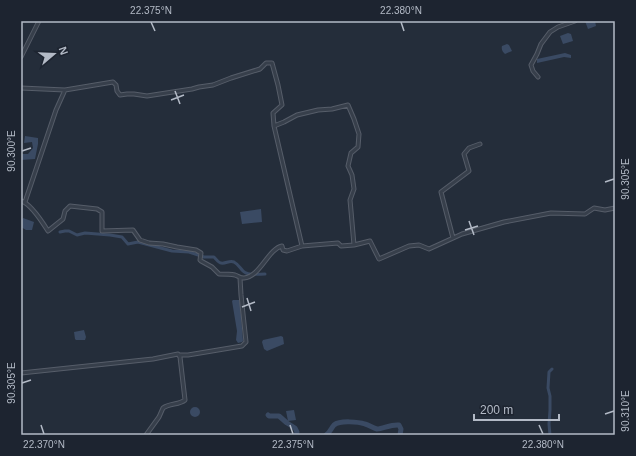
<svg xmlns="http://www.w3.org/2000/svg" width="636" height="456" viewBox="0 0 636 456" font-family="Arial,sans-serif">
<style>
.water{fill:#3a4a63}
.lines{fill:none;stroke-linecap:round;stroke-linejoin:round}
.canal{stroke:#3a4a63;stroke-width:3}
.river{stroke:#3a4a63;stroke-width:5}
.minor-casing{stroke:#565d69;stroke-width:5}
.minor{stroke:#373f4b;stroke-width:3}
.ticks{fill:none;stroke:#b3bac6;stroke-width:1.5}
.neatline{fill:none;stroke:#b3bac6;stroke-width:1.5}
.ticks-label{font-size:10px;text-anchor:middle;fill:#b3bac6}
</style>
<rect width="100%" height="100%" fill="#242d3a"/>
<path class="water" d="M 585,21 L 595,21 L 596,26 L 588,29 Z
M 568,33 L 571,34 L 573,41 L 563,44 L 560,36 Z
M 507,44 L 509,45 L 512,51 L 505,54 C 503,52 501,50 502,46 Z
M 565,53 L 571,55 L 571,58 L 564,57 L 537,63 L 537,59 Z
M 25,136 L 38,138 L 38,144 L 35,159 L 21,160 L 21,154 L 28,154 L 33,148 L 32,142 L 24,143 Z
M 261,209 L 262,222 L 242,224 L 240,212 Z
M 23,218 L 34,222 L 32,230 L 26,230 L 21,227 L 21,221 Z
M 233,300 L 239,300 L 240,303 L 243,341 L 242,342 L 238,343 L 236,340 L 237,331 L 232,301 Z
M 84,330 L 86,337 L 85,340 L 76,340 L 75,339 L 74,332 Z
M 281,336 L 283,337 L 284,344 L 267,351 L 264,349 L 262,342 L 263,340 Z
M190 412a5 5 0 1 1 10 0a5 5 0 1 1-10 0Z
M 294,410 L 296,420 L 288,421 L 286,411 Z"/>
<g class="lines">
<path class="canal" d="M 60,232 L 65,231 L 69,231 L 77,235 L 85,233 L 110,235 L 122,237 L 128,244 L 138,242 L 172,251 L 189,252 L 204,257 L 214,257 C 216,259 219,263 221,263 C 226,264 229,260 234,262 C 238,264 240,268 243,271 C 248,276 258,274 265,274
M 550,435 L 549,424 L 550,410 L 550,396 L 548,388 L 549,372 L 552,369"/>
<path class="river" d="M 268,415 L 269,416 L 279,416 L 287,423 L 295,428 L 297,432 L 296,435
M 326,435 C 330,433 331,428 334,425 C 340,420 359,422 365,424 C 369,425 373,428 377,429 C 383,429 391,424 399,425 L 401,429 L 400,435"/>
<defs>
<path id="minor" d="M 21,57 L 39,21
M 538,77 L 533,71 L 531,65 L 537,54 L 541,44 L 550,32 L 558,27 L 575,21
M 21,88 L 65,90 L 113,82 L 116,85 L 117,91 L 120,95 L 127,94 L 134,94 L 147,96 L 192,89 L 199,87 L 213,85 L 231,78 L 260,69 L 266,63 L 272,63 L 278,85 L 282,105 L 273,113 L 274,126 L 302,246
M 21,201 C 30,203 43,223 48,231 L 63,219 L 65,211 L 70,206 L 97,209 L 102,212 L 102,231 L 133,230 L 140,240 L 149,243 L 163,244 L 177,247 L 196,250 L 201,253 L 200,260 L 201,261 L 212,267 L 219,274 C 224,274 230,274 235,275 C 238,276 240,278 244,278 C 260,277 268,249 282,246 L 283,250 L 287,251 L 302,246 L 338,243 L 341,246 L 354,245 L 351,211 L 350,200 L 354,189 L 352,175 L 348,166 L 351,153 L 358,147 L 359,134 L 354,119 L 348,105 L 332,109 L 318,110 L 297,115 L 284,122 L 274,126
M 25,202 L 56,110 L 65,90
M 453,238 L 441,192 L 469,171 L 464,154 L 469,148 L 480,144
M 354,245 L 370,241 L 379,259 L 409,246 L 419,245 L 429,249 L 462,234 L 504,222 L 551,213 L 585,214 L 594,208 L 605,210 L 615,208
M 179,355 L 188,355 L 242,346 L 246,342 L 241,295 L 240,278
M 21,373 L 153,359 L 178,354 L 180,357 L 185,400 C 179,405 170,403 163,408 L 159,417 L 146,435"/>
</defs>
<use href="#minor" class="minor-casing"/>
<use href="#minor" class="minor"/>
</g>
<path class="ticks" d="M 151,22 L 155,31M 401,22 L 404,31M 175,91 L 180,104M 171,100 L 184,95M 22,151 L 31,148M 605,182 L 614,179M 469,221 L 474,235M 465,230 L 478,226M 247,298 L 251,311M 242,307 L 255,302M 22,383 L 31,380M 605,414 L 614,411M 41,425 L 44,434M 290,425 L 293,434M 539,425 L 543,434"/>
<rect width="636" height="456" fill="none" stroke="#1d2430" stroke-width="44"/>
<g transform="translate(54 54) rotate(71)" stroke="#1d2430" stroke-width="3" paint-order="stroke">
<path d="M0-3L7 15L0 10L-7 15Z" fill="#b3bac6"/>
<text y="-6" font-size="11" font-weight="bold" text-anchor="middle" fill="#b3bac6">N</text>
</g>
<path d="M474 414v6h85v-6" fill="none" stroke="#b3bac6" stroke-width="2"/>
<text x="480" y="414" font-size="12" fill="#b3bac6" stroke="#1d2430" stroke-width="3" paint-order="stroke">200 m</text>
<rect x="22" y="22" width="592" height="412" class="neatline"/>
<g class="ticks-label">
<text x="151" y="14">22.375°N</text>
<text x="401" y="14">22.380°N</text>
<text transform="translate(11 151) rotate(-90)" y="4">90.300°E</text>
<text transform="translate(625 179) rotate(-90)" y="4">90.305°E</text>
<text transform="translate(11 383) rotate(-90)" y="4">90.305°E</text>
<text transform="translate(625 411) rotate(-90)" y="4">90.310°E</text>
<text x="44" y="448">22.370°N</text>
<text x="293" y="448">22.375°N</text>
<text x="543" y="448">22.380°N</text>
</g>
</svg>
